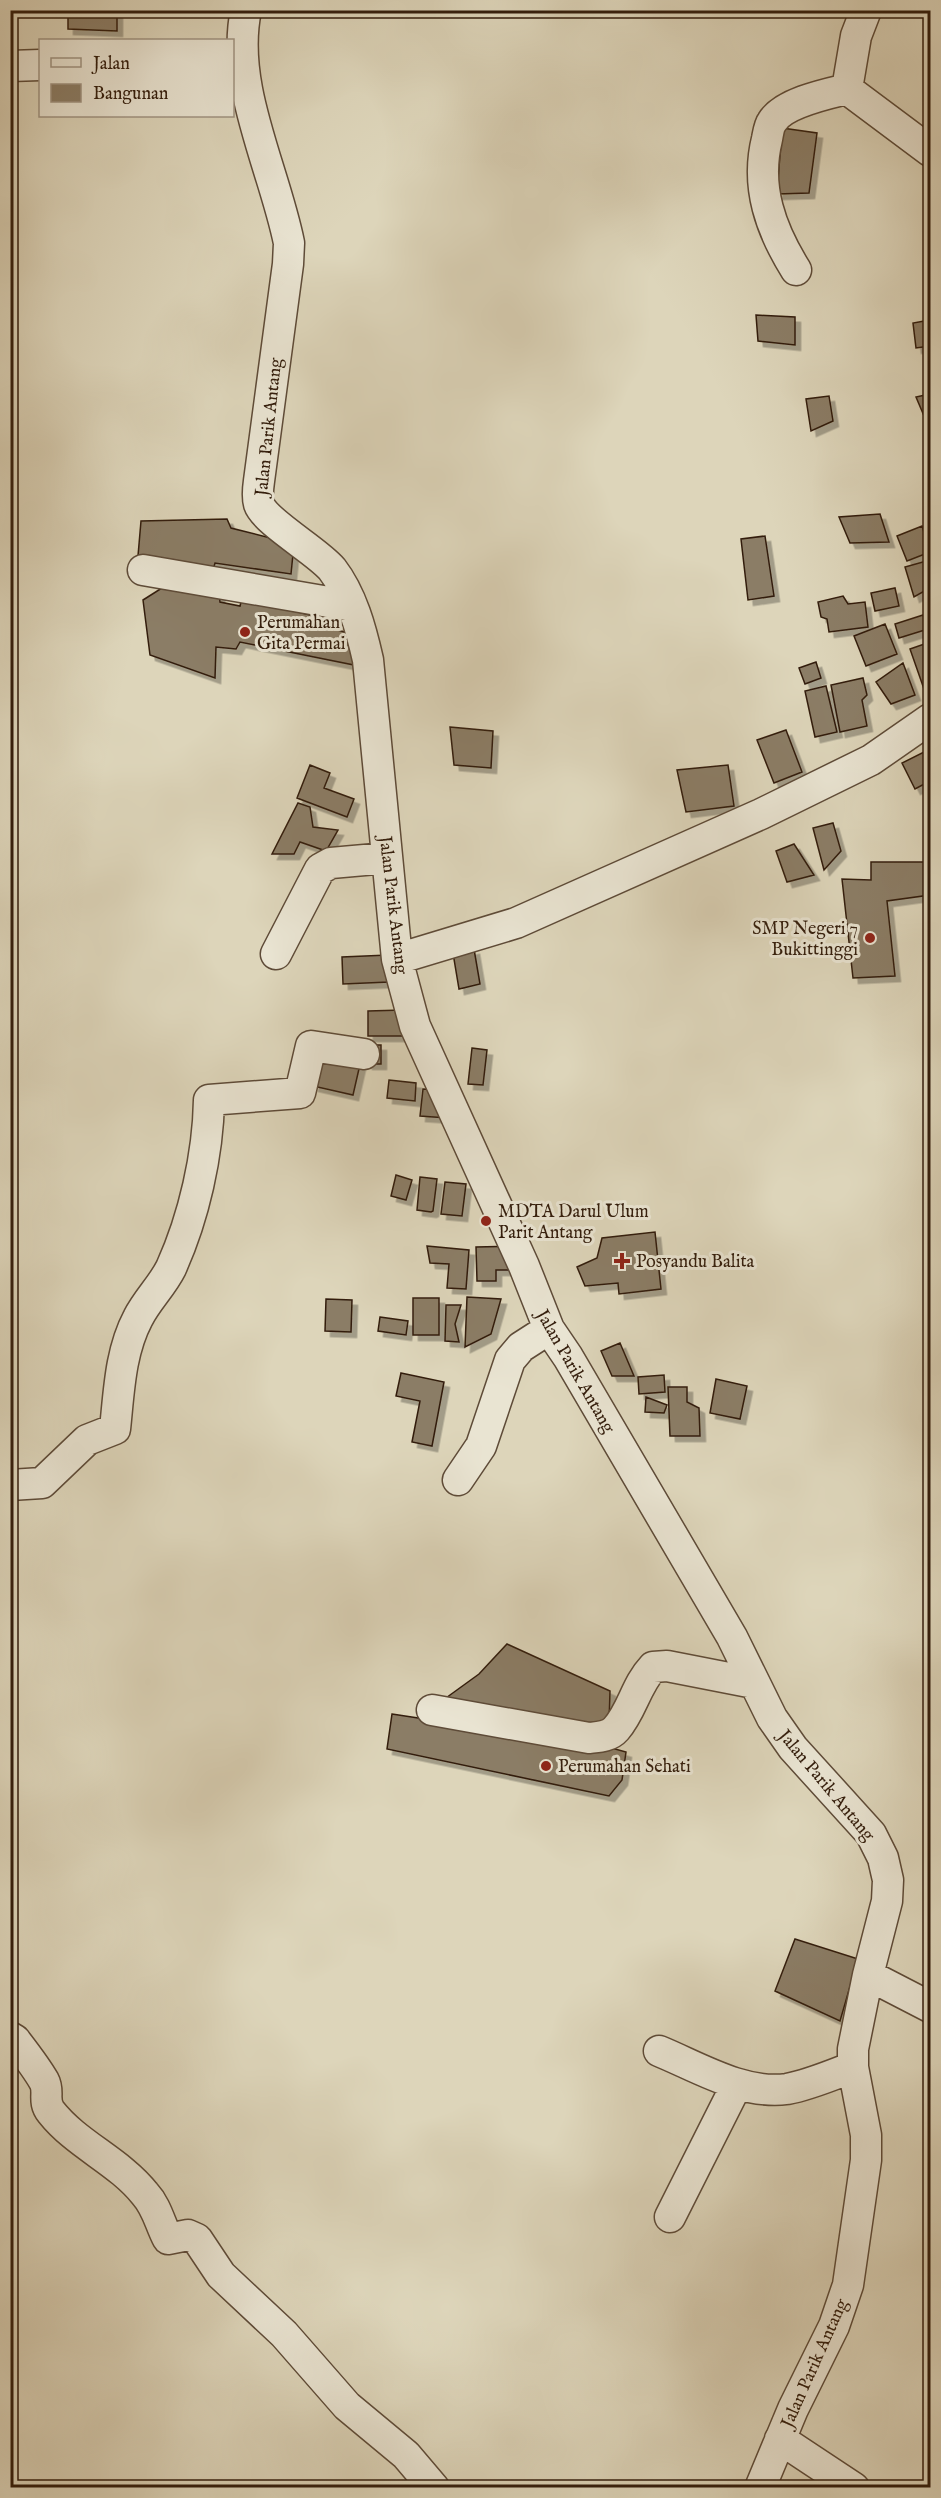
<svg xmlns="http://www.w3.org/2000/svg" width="941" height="2498" viewBox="0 0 941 2498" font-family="'IM FELL English',serif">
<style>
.building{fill:#8b7d66;stroke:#331d0c;stroke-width:1.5;filter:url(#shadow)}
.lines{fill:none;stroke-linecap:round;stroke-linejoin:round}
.minor-casing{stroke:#5e4b38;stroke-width:33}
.minor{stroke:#e9e4d2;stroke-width:30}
.poi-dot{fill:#8f2418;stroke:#e9e4d2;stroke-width:2}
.labels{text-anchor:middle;stroke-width:6;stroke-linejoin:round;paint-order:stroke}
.street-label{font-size:18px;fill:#331d0c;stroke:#e9e4d2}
.poi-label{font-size:18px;fill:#331d0c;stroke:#e9e4d2;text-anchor:start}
</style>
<defs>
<filter id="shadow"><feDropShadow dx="5.5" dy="5.5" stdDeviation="0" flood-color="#0004"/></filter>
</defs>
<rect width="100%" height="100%" fill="#ddd5ba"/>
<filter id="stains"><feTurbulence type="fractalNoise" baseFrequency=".00333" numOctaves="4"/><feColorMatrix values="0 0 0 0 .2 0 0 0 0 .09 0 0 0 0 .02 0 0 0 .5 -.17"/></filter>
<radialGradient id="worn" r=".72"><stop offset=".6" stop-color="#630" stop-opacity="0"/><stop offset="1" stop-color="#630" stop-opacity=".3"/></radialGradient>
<path class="building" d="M 68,10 L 117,10 L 117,31 L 68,29 Z
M 782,128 L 817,133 L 809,193 L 777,194 Z
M 756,315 L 795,317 L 795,345 L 758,341 Z
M 930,320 L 930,346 L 916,348 L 913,323 Z
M 930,394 L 930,430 L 916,397 Z
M 829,396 L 833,421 L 811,431 L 806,399 Z
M 880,514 L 889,542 L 850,543 L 839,517 Z
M 227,519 L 231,528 L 294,544 L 291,574 L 215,563 L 213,570 L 138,556 L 141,521 Z
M 922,526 L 930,552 L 907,561 L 897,536 Z
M 765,536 L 774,596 L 748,600 L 741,539 Z
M 930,560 L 928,589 L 914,597 L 905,567 Z
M 165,586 L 219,592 L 220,602 L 240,606 L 242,598 L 322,618 L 331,628 L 355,635 L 354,665 L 240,642 L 236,649 L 216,647 L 215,678 L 150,655 L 143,600 Z
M 895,588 L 899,606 L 875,611 L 871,593 Z
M 843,596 L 848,604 L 865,602 L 868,627 L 829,632 L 827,619 L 821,617 L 818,602 Z
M 923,615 L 928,629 L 899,638 L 895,624 Z
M 885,624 L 897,654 L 866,666 L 854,636 Z
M 930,642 L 930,687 L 924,689 L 910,649 Z
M 816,662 L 821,678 L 805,684 L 799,668 Z
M 903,663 L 915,695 L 891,704 L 876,682 Z
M 863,678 L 867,695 L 862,700 L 867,726 L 840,732 L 831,685 Z
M 826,686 L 837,732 L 815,737 L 805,691 Z
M 450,727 L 493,731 L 491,768 L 454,765 Z
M 786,730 L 802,772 L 774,783 L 757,740 Z
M 930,749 L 930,781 L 915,789 L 902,763 Z
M 310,765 L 330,773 L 324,788 L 354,799 L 347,817 L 297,798 Z
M 728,765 L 734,806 L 686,812 L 677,770 Z
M 298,803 L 310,807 L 313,827 L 338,830 L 326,851 L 300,842 L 294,854 L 272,854 Z
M 833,823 L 841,851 L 824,870 L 813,828 Z
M 794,844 L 814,875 L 787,882 L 776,851 Z
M 871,862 L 930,862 L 930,895 L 887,901 L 895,976 L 853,978 L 842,879 L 871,880 Z
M 474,949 L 480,984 L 459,989 L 453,953 Z
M 388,955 L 389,982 L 343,984 L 342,957 Z
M 403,1010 L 405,1036 L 368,1036 L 368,1011 Z
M 366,1045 L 381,1045 L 381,1064 L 367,1064 Z
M 472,1048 L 487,1050 L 483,1085 L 468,1084 Z
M 320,1051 L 361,1060 L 353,1095 L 313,1086 Z
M 389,1080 L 416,1083 L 415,1101 L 387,1098 Z
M 423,1089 L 438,1090 L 447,1118 L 420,1116 Z
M 396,1175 L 412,1180 L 406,1200 L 391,1196 Z
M 420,1177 L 437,1179 L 433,1211 L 431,1212 L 417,1210 Z
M 445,1182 L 466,1184 L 462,1216 L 441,1214 Z
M 655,1232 L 661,1289 L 619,1294 L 618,1283 L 585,1286 L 577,1267 L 597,1258 L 602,1238 Z
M 427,1246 L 469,1250 L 466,1289 L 447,1288 L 449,1264 L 430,1263 Z
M 515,1246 L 516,1270 L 496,1270 L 496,1281 L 477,1281 L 476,1247 Z
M 467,1297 L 501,1299 L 491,1334 L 465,1347 Z
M 413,1298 L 439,1298 L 439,1335 L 413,1335 Z
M 326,1299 L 352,1300 L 351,1332 L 325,1331 Z
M 446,1305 L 461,1305 L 455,1324 L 459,1342 L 445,1341 Z
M 380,1317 L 408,1321 L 406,1335 L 378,1331 Z
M 620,1343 L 634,1376 L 612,1376 L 601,1351 Z
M 401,1373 L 444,1382 L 432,1446 L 412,1442 L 420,1401 L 396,1396 Z
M 664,1375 L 665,1392 L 639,1394 L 638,1377 Z
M 716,1379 L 747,1386 L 740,1419 L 710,1413 Z
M 668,1387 L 687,1387 L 687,1402 L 699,1408 L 700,1436 L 670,1436 Z
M 646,1397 L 667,1405 L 664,1413 L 645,1412 Z
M 507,1644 L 610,1691 L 609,1723 L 599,1731 L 439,1703 L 479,1674 Z
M 392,1714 L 608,1747 L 626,1752 L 622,1780 L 609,1796 L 387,1749 Z
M 795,1939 L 858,1959 L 840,2021 L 775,1991 Z"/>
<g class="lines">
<defs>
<path id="minor" d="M 246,10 C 230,86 274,168 289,243 L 288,264 L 259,481 C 258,488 257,497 259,504 C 265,522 317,551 332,569 C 352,595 361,629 368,660 L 397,959 L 415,1026 L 524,1266 L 549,1329 L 568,1357 L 732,1637 L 772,1718 L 793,1748 L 871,1834 L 883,1858 L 888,1880 L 887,1901 L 868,1975 L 853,2049 L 853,2067 L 866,2135 L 866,2160 L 848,2285 L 834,2326 L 793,2409 L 760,2488
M 10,66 L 40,65
M 847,89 L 930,151
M 796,270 C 771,230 755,187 767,139 C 768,134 769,126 772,122 C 783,103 826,94 847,89 L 856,36 L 866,10
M 143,570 L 352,606
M 276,954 L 320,869 L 331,863 L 387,858
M 397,959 L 516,923 L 761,814 L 871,760 L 930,719
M 458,1480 L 481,1446 L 510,1360 L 521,1347 L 549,1329
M 10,1485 L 42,1483 L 87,1440 L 115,1429 C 119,1392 120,1352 138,1318 C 147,1300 162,1286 171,1268 C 194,1217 208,1155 209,1100 L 300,1093 L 311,1046 L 364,1054
M 432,1710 L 589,1738 C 598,1737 609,1737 616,1729 C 632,1711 636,1685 653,1667 L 667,1666 L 754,1683
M 868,1975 L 930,2007
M 10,2037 L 15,2040 C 25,2053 36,2067 44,2081 C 50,2092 42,2101 51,2112 C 77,2145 119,2161 145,2194 C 157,2207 160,2224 168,2239 L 188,2235 L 197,2239 L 221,2275 L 284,2334 L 347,2406 L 406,2455 L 434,2488
M 659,2051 C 698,2067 743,2095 787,2089 C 809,2085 832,2075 853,2067
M 670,2217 L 737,2084
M 780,2439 L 854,2488"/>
</defs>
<use href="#minor" class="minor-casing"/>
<use href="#minor" class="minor"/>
</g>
<g class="poi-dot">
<circle cx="245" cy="632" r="6"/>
<circle cx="870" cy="938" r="6"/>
<circle cx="486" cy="1221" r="6"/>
<path d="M619 1252h6v6h6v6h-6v6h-6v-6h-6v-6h6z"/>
<circle cx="546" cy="1766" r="6"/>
</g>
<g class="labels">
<g class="street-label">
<text transform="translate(268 427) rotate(-84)" y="6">Jalan Parik Antang</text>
<text transform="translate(394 905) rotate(83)" y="6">Jalan Parik Antang</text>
<text transform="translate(576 1371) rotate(60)" y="6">Jalan Parik Antang</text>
<text transform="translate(827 1785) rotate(50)" y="6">Jalan Parik Antang</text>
<text transform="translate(814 2363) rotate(-66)" y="6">Jalan Parik Antang</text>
</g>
<g class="poi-label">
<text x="257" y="628">Perumahan<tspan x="257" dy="21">Gita Permai</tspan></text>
<text x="858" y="934" text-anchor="end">SMP Negeri 7<tspan x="858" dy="21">Bukittinggi</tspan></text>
<text x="498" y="1217">MDTA Darul Ulum<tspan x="498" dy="21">Parit Antang</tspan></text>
<text x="636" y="1267">Posyandu Balita</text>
<text x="558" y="1772">Perumahan Sehati</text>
</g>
</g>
<rect width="941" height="2498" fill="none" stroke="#ddd5ba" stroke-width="36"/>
<rect x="12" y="12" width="917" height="2474" fill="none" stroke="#331d0c" stroke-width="3"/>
<rect x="18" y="18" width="905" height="2462" fill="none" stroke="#331d0c" stroke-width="1.5"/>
<rect x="39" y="39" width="195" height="78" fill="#e9e4d2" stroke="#a09483" stroke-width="1.5"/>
<rect x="51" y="58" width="30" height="9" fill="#e9e4d2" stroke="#a09483" stroke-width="1.5"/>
<text x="93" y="69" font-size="18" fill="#331d0c">Jalan</text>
<rect x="51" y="84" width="30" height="18" fill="#8b7d66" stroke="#a09483" stroke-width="1.5"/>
<text x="93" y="99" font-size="18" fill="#331d0c">Bangunan</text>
<rect width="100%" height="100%" filter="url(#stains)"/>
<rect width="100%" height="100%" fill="url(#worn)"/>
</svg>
